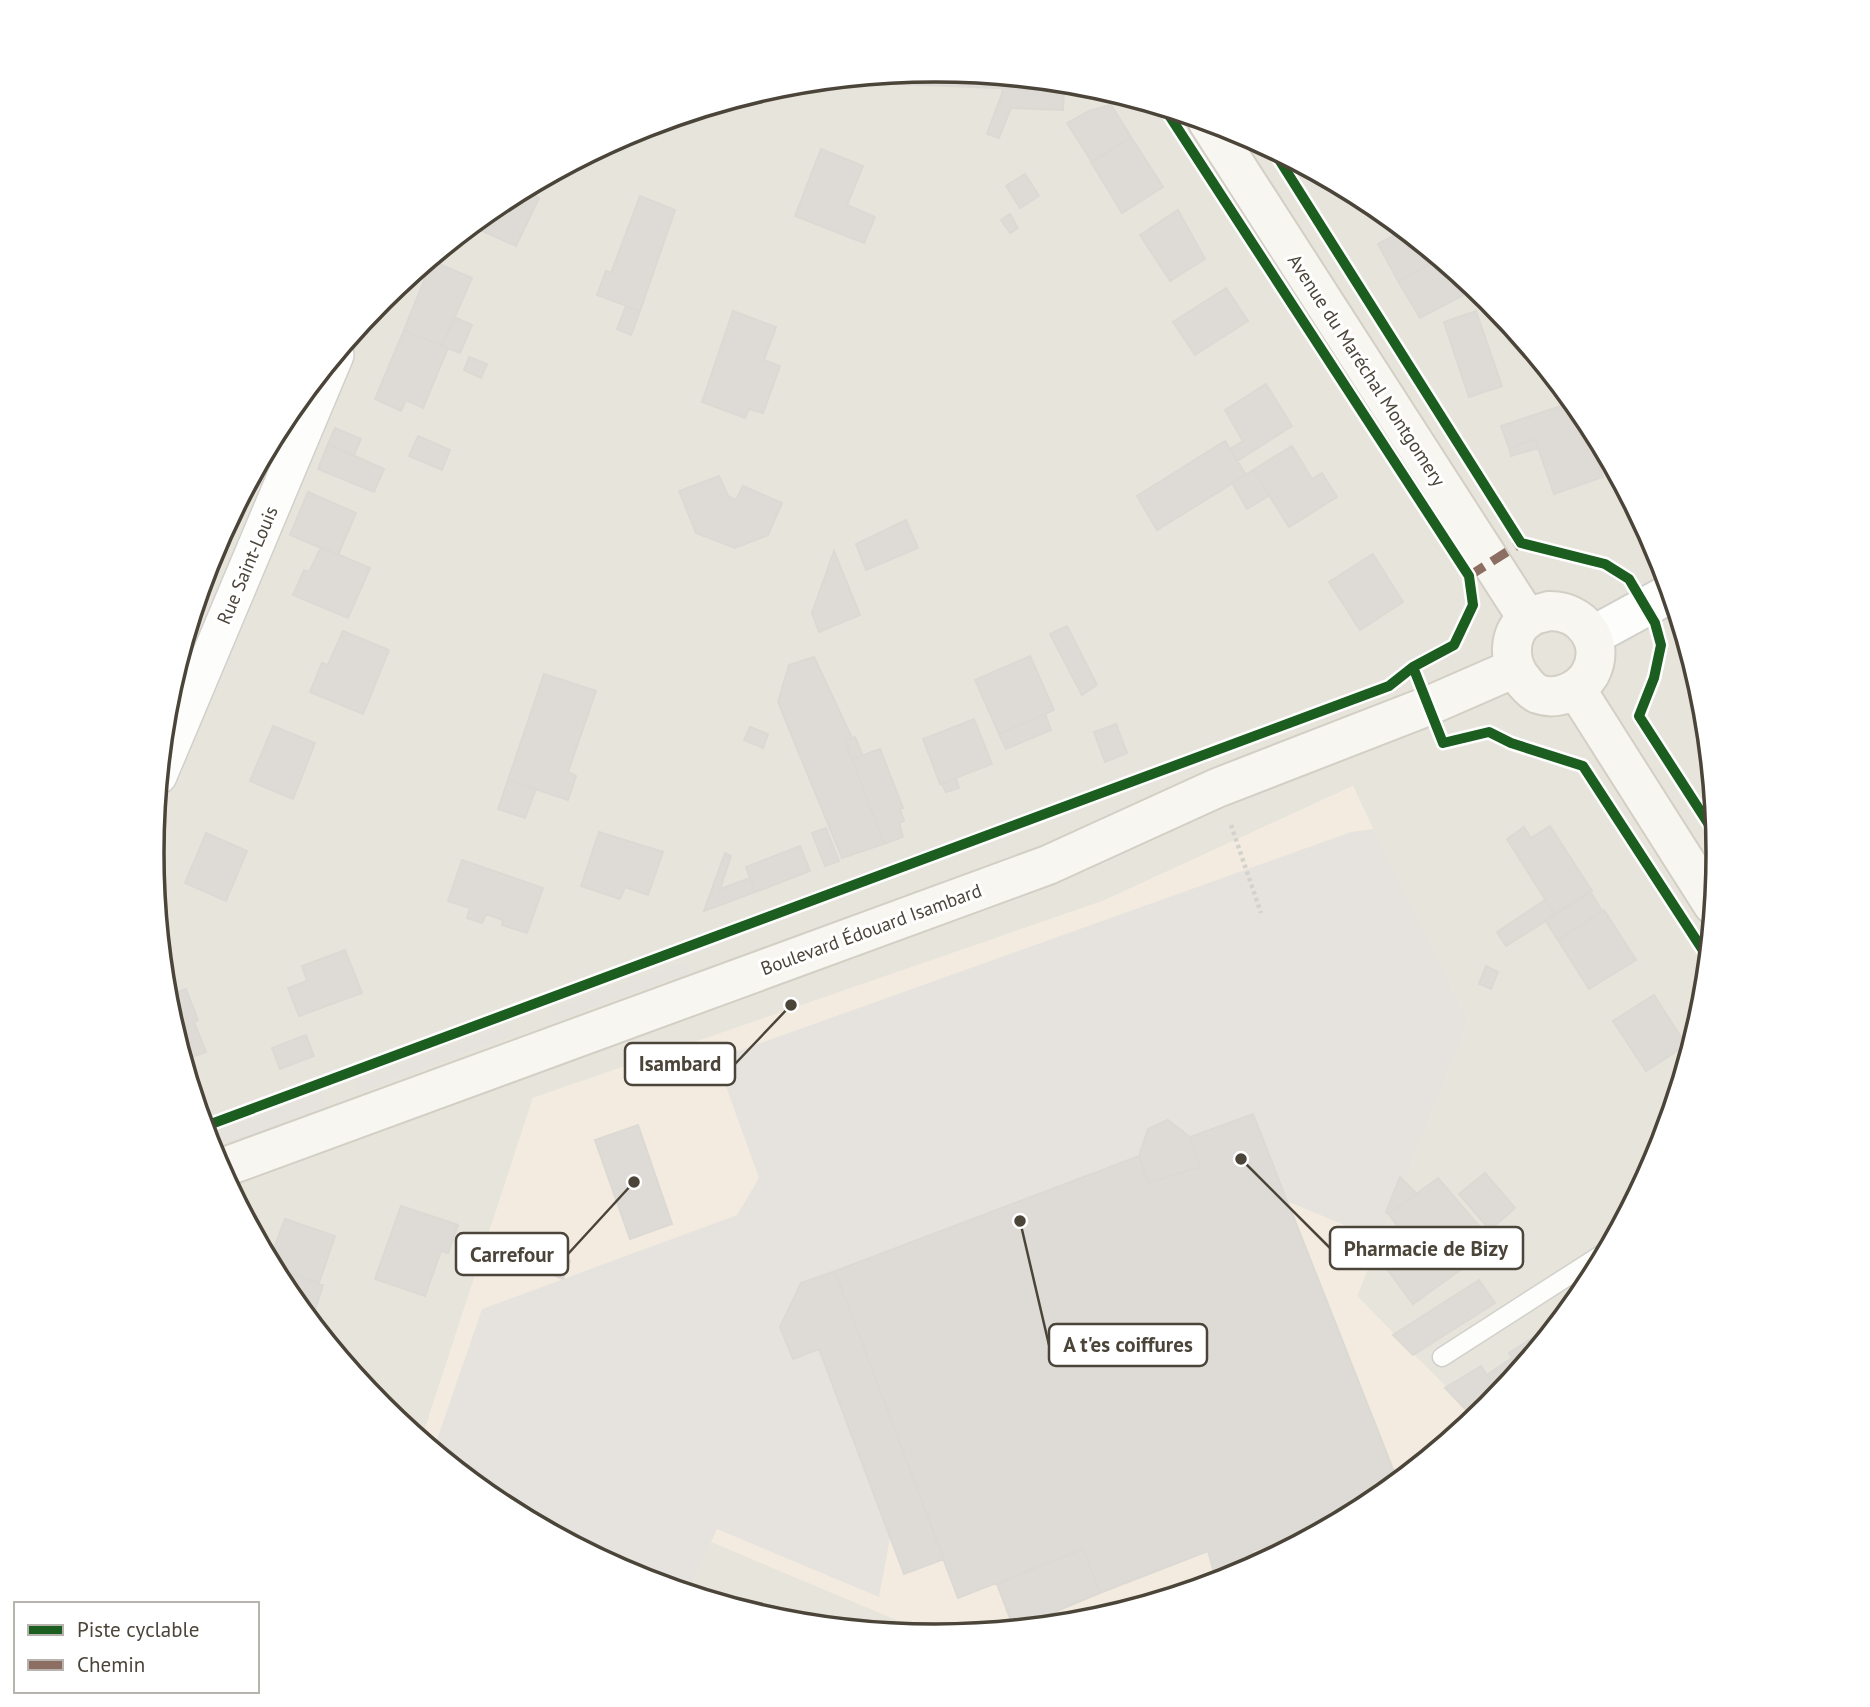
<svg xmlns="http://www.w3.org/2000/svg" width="1870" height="1707" viewBox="0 0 1870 1707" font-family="'PT Sans',sans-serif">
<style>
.residential{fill:#e7e4dc}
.commercial{fill:#f3ebdf}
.parking{fill:#e6e3df}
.building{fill:#dedbd6;stroke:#dcd9d4;stroke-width:2}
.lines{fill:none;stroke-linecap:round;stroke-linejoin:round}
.service-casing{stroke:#d2d0cb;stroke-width:21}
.minor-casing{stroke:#d2d0cb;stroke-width:38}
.tertiary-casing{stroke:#d2d0cb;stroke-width:42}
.secondary-casing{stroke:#d3cfc5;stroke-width:42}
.path{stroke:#d3d2cc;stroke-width:4.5;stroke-dasharray:3.5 3.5;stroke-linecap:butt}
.service{stroke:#fdfdfc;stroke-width:18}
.minor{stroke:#fdfdfc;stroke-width:35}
.tertiary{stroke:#fdfdfc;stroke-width:38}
.secondary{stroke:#f7f6f1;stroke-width:38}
.quiet{stroke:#8d6e63;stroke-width:9;stroke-dasharray:18 9;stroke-linecap:butt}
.cycleway-casing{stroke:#fff;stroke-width:15}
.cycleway{stroke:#1b5e20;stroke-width:10}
.labels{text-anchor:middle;stroke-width:6;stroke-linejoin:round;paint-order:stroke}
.street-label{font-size:19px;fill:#4b4439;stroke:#fff}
.rim{fill:none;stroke:#4b4439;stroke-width:3.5}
.leader{fill:none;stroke:#4b4439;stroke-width:2.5}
.callout-dot{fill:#4b4439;stroke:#fff;stroke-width:2.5}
.callout{fill:#fff;stroke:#4b4439;stroke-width:2.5}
.callout-label{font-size:21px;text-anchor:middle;font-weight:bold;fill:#4b4439}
</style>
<rect width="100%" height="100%" fill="#f4f2ee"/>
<path class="residential" d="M 935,70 L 1088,85 L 1235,130 L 1371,202 L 1489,300 L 1587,419 L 1659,554 L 1704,701 L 1718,854 L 1703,1007 L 1659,1154 L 1586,1289 L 1489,1408 L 1476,1418 L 1357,1296 L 1373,829 L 1353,786 L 1103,901 L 533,1098 L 421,1441 L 381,1407 L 283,1288 L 211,1153 L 166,1006 L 152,853 L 167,700 L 211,553 L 284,418 L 381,299 L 500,202 L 636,129 L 783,85 Z
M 711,1541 L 937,1637 L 782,1622 L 688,1594 Z"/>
<path class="commercial" d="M 1353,786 L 1373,829 L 1469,1022 L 1357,1296 L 1476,1418 L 1370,1505 L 1234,1578 L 1087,1622 L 937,1637 L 711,1542 L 688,1594 L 635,1577 L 499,1505 L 421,1441 L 533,1098 L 1103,901 Z"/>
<path class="parking" d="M 1373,829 L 1469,1022 L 1380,1240 L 1289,1202 L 1253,1114 L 1190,1137 L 1168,1120 L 1148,1129 L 1139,1156 L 801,1283 L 780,1327 L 793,1359 L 819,1349 L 890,1538 L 879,1597 L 717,1529 L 688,1594 L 635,1577 L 499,1505 L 433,1451 L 482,1309 L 737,1215 L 759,1178 L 716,1059 L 1351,832 Z
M 686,961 L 690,972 L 557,1020 L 552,1009 Z
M 511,1024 L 515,1034 L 357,1093 L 354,1083 Z
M 321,1093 L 326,1106 L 210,1150 L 206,1137 Z"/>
<path class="building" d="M 935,70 L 1064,83 L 1064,91 L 828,81 Z
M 1064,83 L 1090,86 L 1090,92 L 1064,91 Z
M 1004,88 L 1064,91 L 1063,110 L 1011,108 L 999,138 L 987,134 Z
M 1111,105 L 1131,137 L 1092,162 L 1067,123 L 1089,111 Z
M 1131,137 L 1163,187 L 1122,213 L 1091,162 Z
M 821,149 L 863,166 L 847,205 L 875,217 L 864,243 L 795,216 Z
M 1025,174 L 1039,196 L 1020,208 L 1006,186 Z
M 522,190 L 539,198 L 516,246 L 471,226 L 500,202 Z
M 640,196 L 675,210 L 640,311 L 597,295 L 606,271 L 611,273 Z
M 1178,210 L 1205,259 L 1170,281 L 1140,235 Z
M 1010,214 L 1018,228 L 1010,233 L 1001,220 Z
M 1404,230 L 1439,259 L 1398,281 L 1378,244 Z
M 1439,259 L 1446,264 L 1463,295 L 1420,318 L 1398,281 Z
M 432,261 L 472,278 L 442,346 L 404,330 Z
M 1226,288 L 1248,321 L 1195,355 L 1173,322 Z
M 626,306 L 640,311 L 631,335 L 617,329 Z
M 733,311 L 776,327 L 764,360 L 780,366 L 763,413 L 749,409 L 745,418 L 702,402 Z
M 1476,311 L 1502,386 L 1469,397 L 1444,322 Z
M 454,317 L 472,325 L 460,353 L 442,346 Z
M 404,330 L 448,348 L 423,408 L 406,400 L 401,411 L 375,399 Z
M 469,357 L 487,364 L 481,378 L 464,370 Z
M 1266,384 L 1292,426 L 1237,461 L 1230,449 L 1243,441 L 1225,410 Z
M 1573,402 L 1580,410 L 1603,477 L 1554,494 L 1535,439 L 1509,448 L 1501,426 Z
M 335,428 L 361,439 L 354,455 L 328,444 Z
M 418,436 L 450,450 L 442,470 L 409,456 Z
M 1535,439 L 1538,448 L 1511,456 L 1509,448 Z
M 1225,441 L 1246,475 L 1157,530 L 1137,496 Z
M 328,444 L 384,469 L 374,492 L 318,469 Z
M 1292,446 L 1312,479 L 1322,473 L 1337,497 L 1289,527 L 1253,470 Z
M 1253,470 L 1270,495 L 1247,509 L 1232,483 Z
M 719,476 L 728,496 L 736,500 L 743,486 L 782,503 L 768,535 L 735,548 L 696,533 L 679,491 Z
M 308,492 L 356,513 L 338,555 L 290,535 Z
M 238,504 L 219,553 L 213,550 Z
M 906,520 L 918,548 L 866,570 L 856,544 Z
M 321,547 L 370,568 L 348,618 L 293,595 L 304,570 L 309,572 Z
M 834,551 L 860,615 L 819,632 L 812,613 Z
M 1373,554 L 1403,602 L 1360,630 L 1329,582 Z
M 1067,626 L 1097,685 L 1082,695 L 1050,634 Z
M 343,631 L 389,650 L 363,714 L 310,692 L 322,663 L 328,665 Z
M 1030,656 L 1054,710 L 999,734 L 975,680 Z
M 814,657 L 852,738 L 845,741 L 884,844 L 842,858 L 778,702 L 789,665 Z
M 544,674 L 596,691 L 568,772 L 576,776 L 568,800 L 508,780 Z
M 1045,714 L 1051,730 L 1006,749 L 999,734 Z
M 974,719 L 992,764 L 940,784 L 923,739 Z
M 1116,724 L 1127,753 L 1105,762 L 1094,732 Z
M 273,726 L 315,743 L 293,799 L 250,781 Z
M 750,727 L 768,734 L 763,748 L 744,740 Z
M 855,737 L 863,756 L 852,759 L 845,741 Z
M 880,749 L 903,808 L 900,809 L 904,821 L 899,823 L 903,837 L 884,844 L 852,759 Z
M 956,778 L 959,788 L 946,792 L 942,784 Z
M 508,780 L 536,789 L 525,818 L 498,809 Z
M 1550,826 L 1592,891 L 1555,915 L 1507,839 L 1524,827 L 1531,838 Z
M 826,828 L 839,861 L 825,866 L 812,833 Z
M 599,832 L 663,852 L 648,895 L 625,887 L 620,899 L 581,886 Z
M 206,833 L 247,851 L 226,901 L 185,883 Z
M 800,846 L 810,871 L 755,892 L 746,867 Z
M 725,853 L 731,856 L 720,889 L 750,878 L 755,892 L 704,911 Z
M 462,860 L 543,888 L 527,933 L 502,925 L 503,920 L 486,914 L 482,923 L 467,918 L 470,908 L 448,901 Z
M 1590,891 L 1602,911 L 1558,940 L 1545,920 Z
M 1545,900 L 1555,915 L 1506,946 L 1497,932 Z
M 1604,910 L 1636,960 L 1589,989 L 1558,940 Z
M 345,950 L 362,993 L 299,1016 L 288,988 L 307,981 L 302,966 Z
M 1486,966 L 1498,972 L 1491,989 L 1479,984 Z
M 186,989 L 198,1020 L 194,1022 L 206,1052 L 183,1060 L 166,996 Z
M 1654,995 L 1686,1045 L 1646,1071 L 1613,1021 Z
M 306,1035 L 314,1056 L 280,1069 L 272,1048 Z
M 1253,1114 L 1398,1482 L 1370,1505 L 1358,1512 L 1252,1551 L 1257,1565 L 1234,1578 L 1217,1583 L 1208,1551 L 1100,1593 L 1083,1549 L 958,1598 L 835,1271 L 1139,1156 L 1148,1183 L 1200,1167 L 1190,1137 Z
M 1168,1120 L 1190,1137 L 1200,1167 L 1148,1183 L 1139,1156 L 1148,1129 Z
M 638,1125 L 672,1224 L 630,1239 L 595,1140 Z
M 1485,1173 L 1515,1208 L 1490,1230 L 1459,1194 Z
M 1400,1177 L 1417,1194 L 1389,1214 L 1386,1212 Z
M 1438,1178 L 1495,1245 L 1413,1304 L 1373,1250 L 1400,1230 L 1389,1214 Z
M 401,1206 L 458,1225 L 448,1253 L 441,1251 L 425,1296 L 375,1279 Z
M 285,1219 L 335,1236 L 319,1283 L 272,1267 L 269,1262 Z
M 553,1254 L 570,1261 L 563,1279 L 546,1272 Z
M 272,1267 L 323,1285 L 311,1322 L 283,1288 Z
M 835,1271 L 944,1559 L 904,1574 L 819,1349 L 793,1359 L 780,1327 L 801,1283 Z
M 1479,1280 L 1495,1303 L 1413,1355 L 1393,1335 Z
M 1534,1337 L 1540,1346 L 1520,1370 L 1509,1353 Z
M 1512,1358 L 1520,1370 L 1500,1395 L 1487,1375 Z
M 1481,1366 L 1500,1395 L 1475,1419 L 1445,1388 Z
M 1083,1549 L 1100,1593 L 1014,1629 L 997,1584 Z"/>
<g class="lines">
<defs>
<path id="service" d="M 1442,1357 L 1607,1251"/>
<path id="minor" d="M 159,776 L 336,355"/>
<path id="tertiary" d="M 1592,636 L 1671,593"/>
<path id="secondary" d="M 1208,122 L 1527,618
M 1549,611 C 1582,610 1607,642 1590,674 C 1580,691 1557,701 1538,694 C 1531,691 1524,682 1519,675 C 1508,658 1509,629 1529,618 C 1534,614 1543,613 1549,611 Z
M 1576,689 L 1713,905
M 219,1169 L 1048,865 L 1217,788 L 1428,706 L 1515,668"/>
</defs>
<use href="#service" class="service-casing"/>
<use href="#minor" class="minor-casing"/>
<use href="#tertiary" class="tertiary-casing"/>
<use href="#secondary" class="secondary-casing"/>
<path class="path" d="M 1413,667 L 1454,645 L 1472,607
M 1231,825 L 1261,913"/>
<use href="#service" class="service"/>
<use href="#minor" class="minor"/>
<use href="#tertiary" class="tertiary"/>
<use href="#secondary" class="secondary"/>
<path class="quiet" d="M 1469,576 L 1521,543"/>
<defs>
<path id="cycleway" d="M 1165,109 L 1469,576 L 1473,605 L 1454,645 L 1413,667 L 1443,743 L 1489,732 L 1511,743 L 1583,766 L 1708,958
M 1273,150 L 1521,543 L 1605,564 L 1629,579 L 1655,623 L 1661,645 L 1654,678 L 1639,716 L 1717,837
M 203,1127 L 1389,686 L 1413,667"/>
</defs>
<use href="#cycleway" class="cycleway-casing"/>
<use href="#cycleway" class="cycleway"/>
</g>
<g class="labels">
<g class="street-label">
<text transform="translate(1367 370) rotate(57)" y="7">Avenue du Maréchal Montgomery</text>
<text transform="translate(247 565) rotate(-67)" y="7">Rue Saint-Louis</text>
<text transform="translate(871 929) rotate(-20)" y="7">Boulevard Édouard Isambard</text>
</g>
</g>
<path d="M0 0H1870V1707H0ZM164 853a771 771 0 1 1 1542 0a771 771 0 1 1-1542 0Z" fill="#fff" fill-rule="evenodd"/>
<path class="rim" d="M164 853a771 771 0 1 1 1542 0a771 771 0 1 1-1542 0Z"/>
<path class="leader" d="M791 1005L735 1064M1241 1159L1330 1248M634 1182L568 1254M1020 1221L1049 1345"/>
<g class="callout-dot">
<circle cx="791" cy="1005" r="7"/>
<circle cx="1241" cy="1159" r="7"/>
<circle cx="634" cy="1182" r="7"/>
<circle cx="1020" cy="1221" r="7"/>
</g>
<g class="callout">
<rect x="625" y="1043" width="110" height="42" rx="7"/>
<rect x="1330" y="1227" width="193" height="42" rx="7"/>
<rect x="456" y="1233" width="112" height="42" rx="7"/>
<rect x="1049" y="1324" width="158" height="42" rx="7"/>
</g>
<g class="callout-label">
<text x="680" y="1071">Isambard</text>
<text x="1426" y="1256">Pharmacie de Bizy</text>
<text x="512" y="1262">Carrefour</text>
<text x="1128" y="1352">A t'es coiffures</text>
</g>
<rect x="14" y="1602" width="245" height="91" fill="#ffffff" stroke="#b7b4b0" stroke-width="2"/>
<rect x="28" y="1625" width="35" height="10" fill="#1b5e20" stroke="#b7b4b0" stroke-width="2"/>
<text x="77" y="1637" font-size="21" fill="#4b4439">Piste cyclable</text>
<rect x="28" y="1660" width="35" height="10" fill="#8d6e63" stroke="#b7b4b0" stroke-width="2"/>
<text x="77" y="1672" font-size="21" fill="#4b4439">Chemin</text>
</svg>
